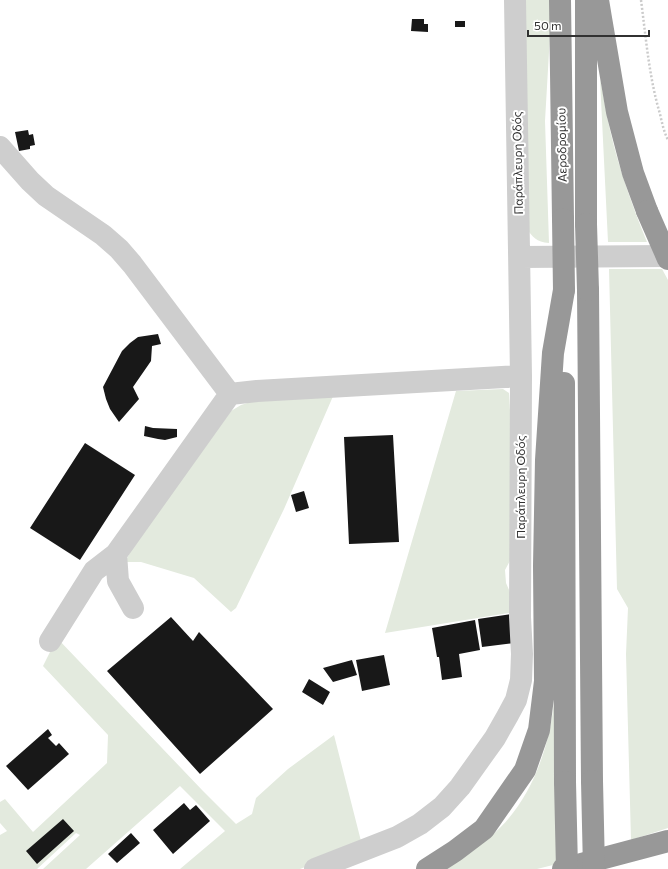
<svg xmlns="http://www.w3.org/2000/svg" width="668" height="869" viewBox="0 0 668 869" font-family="Commissioner,sans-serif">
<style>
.green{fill:#e3eade}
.building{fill:#181818}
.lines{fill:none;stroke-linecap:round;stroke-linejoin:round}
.path{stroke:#cbcbcb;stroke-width:2.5;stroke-dasharray:2 2;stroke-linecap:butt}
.minor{stroke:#cecece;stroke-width:22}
.highway{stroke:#989898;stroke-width:22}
.highway-bridge{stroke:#989898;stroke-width:22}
.labels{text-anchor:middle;stroke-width:4;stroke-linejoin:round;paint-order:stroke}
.street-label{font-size:12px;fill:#313131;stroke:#fff}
</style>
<rect width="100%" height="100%" fill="#fff"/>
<path class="green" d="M 524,0 L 552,0 L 545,121 L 549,243 C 536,242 533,237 526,228 Z
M 600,79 C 604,96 606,114 610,130 C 619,169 632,205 647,242 L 608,242 Z
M 609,269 L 662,269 L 668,280 L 668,828 L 631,840 L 626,654 L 628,608 L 617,589 Z
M 503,389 L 509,393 L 511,429 L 511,559 L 505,570 L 506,583 L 512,597 L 514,612 L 385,633 L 456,391 Z
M 334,394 L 284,509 L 236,608 L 231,612 L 194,578 L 141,562 L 125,562 L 134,545 L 231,411 L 241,405 L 260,399 Z
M 57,638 L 203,791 L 236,824 L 252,814 L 256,798 L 288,769 L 334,735 L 362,845 L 300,869 L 180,869 L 225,831 L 180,786 L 86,869 L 43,869 L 80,835 L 76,833 L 37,869 L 0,869 L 0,835 L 7,831 L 0,823 L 0,802 L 5,799 L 33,832 L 107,763 L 108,735 L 43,666 Z
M 555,665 L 561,863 L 537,869 L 445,869 C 460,858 476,849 490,837 C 529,805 549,751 554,702 C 555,690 555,678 555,665 Z"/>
<path class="building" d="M 412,19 L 424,19 L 424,24 L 428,24 L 428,32 L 411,31 Z
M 455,21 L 465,21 L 465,27 L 455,27 Z
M 28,130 L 29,135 L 33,134 L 35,145 L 30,146 L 30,149 L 19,151 L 15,132 Z
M 158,334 L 161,344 L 152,346 L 151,361 L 133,387 L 139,399 L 119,422 L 110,409 L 106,399 L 103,387 L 122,351 L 130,343 L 138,337 Z
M 145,426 L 153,428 L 177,429 L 177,437 L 165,440 L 158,439 L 144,436 Z
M 393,435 L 399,542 L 349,544 L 344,437 Z
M 85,443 L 135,475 L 80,560 L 30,528 Z
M 304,491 L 309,508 L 296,512 L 291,495 Z
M 512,614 L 515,643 L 482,647 L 478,619 Z
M 171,617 L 193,641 L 199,632 L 273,709 L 200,774 L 107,671 Z
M 475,620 L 480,650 L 459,654 L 462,677 L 442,680 L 439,657 L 437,657 L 432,628 Z
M 384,655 L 390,685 L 362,691 L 356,660 Z
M 352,660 L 357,675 L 333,682 L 323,668 Z
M 309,679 L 330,692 L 323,705 L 302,692 Z
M 48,729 L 52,735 L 48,738 L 56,746 L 59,743 L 69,754 L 28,790 L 6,766 Z
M 184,803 L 190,810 L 196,805 L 210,821 L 173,854 L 153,830 Z
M 63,819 L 74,831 L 37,864 L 26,851 Z
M 131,833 L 140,843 L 117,863 L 108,854 Z"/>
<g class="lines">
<path class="path" d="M 641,0 C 646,38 649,77 660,114 C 662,123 664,132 668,140"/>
<path class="minor" d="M 0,147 L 30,181 L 46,196 L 103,235 L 119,249 L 132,264 L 230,394
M 520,257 L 668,256
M 133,608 L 118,581 L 116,554 L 230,394 L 257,391 L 521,376
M 50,641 L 94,571 L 116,554
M 315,869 L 397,837 L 420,824 L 442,807 L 460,787 L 495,738 L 508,715 L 516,700 L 521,680 L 522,654 L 520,617 L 521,376 L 515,0"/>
<path class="highway" d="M 560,0 L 563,219
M 586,0 L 586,224
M 598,0 L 601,18 L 617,112 L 633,173 L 647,211
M 588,290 L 592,781
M 564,383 L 565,782
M 427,869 L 455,851 L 484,829 L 525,770 L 539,730 L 545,681 L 544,566 L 546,460 L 553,353 L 564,290
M 563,869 L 668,841"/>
<path class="highway-bridge" d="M 647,211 L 668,259
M 563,219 L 564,290
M 586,224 L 588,290
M 592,781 L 594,869
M 565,782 L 567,869"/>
</g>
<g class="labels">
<g class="street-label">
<text transform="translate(562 145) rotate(-91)" y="4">Αεροδρομίου</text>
<text transform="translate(518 163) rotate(-91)" y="4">Παράπλευρη Οδός</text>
<text transform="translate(521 487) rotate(-90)" y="4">Παράπλευρη Οδός</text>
</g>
</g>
<path d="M528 30v6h121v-6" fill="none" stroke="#313131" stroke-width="2"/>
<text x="534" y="30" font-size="12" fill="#313131" stroke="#ffffff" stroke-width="3" paint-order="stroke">50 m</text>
</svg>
